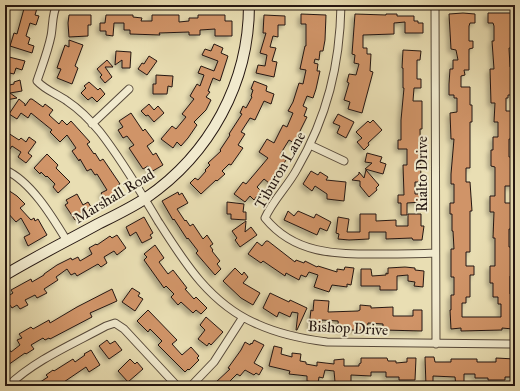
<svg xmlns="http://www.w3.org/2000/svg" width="520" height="391" viewBox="0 0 520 391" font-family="'IM FELL Great Primer',serif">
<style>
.building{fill:#d09468;stroke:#241611;filter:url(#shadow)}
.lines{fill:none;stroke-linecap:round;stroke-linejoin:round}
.street-casing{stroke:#55483a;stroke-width:9}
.secondary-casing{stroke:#241611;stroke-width:12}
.street{stroke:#f1eace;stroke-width:7}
.secondary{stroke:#f1eace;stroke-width:10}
.labels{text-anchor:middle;stroke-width:4;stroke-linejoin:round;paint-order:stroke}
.street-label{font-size:15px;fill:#241611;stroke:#f1eace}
</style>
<defs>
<filter id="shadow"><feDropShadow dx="-3" dy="3" stdDeviation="2" flood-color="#0004"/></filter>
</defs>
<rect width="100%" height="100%" fill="#e9deb3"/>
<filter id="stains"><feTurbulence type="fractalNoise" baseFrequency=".005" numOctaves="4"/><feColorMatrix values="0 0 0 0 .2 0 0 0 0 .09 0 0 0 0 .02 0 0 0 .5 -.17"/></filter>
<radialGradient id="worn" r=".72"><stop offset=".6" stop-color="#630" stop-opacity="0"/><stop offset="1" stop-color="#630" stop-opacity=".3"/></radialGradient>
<path class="building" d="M 25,5 L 38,5 L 35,15 L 39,16 L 36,25 L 30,23 L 26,36 L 30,38 L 28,44 L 34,46 L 32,53 L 10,46 L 14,33 L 17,34 Z
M 463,13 L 475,14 L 475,23 L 470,23 L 469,26 L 469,41 L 473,41 L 473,48 L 469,49 L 469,70 L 464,70 L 465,75 L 461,76 L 461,87 L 470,87 L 470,105 L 472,105 L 472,122 L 470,122 L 470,168 L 466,168 L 466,182 L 470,182 L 472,211 L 470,211 L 470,252 L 466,252 L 466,266 L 474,266 L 474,275 L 470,275 L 470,297 L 466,297 L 466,303 L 462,303 L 462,317 L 501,317 L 501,304 L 498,304 L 498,297 L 493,297 L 493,283 L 490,283 L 490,266 L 495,266 L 495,238 L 493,238 L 494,212 L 490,212 L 490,196 L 495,196 L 495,167 L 491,166 L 491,150 L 493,150 L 493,137 L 498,137 L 498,122 L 494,122 L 495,103 L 491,103 L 490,69 L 494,69 L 492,41 L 494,41 L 494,26 L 493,23 L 488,23 L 488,13 L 513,13 L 512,48 L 509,48 L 510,67 L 512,67 L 513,95 L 508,95 L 508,98 L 506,98 L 506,111 L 513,111 L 512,139 L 509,139 L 509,157 L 512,157 L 512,175 L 513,175 L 513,186 L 505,186 L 505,203 L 512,203 L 512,229 L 509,229 L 509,247 L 514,247 L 514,258 L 512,258 L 512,276 L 510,276 L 510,294 L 513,294 L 514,317 L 513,329 L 502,328 L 502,330 L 461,331 L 461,328 L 451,329 L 450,310 L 451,310 L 451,295 L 454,295 L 454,277 L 451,277 L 451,249 L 454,249 L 453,231 L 452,231 L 452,214 L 450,214 L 450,203 L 454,203 L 454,184 L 451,184 L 451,174 L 454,139 L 451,139 L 450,113 L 457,112 L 457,98 L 454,98 L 454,95 L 449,95 L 449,84 L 450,69 L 453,69 L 453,60 L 458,60 L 456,50 L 451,49 L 449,14 Z
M 301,14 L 326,15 L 325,40 L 323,51 L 320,51 L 319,60 L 315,59 L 314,63 L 318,64 L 317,71 L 320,71 L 316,89 L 313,98 L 307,96 L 303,106 L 307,108 L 304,116 L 307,117 L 294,143 L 289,140 L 281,153 L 288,157 L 277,174 L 278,175 L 271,183 L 269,183 L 264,179 L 257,187 L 261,191 L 254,200 L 250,196 L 245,202 L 234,194 L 243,182 L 246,184 L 268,158 L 259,152 L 267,139 L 274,143 L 283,125 L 287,127 L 293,113 L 288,111 L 293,102 L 299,83 L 303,84 L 306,70 L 300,69 L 305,46 L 306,46 L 306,24 L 301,24 Z
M 355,14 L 386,15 L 386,14 L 397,14 L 397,16 L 414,16 L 414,21 L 418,21 L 418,23 L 423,23 L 423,33 L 405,33 L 405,22 L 394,23 L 394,34 L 363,35 L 363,48 L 367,48 L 367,54 L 371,54 L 370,71 L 373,72 L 362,113 L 348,109 L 350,102 L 344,100 L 349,83 L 347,82 L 349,74 L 356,75 L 359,64 L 354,63 L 355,55 L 352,54 Z
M 69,15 L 91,15 L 91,25 L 88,25 L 88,36 L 69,37 L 68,23 Z
M 106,15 L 133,15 L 133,17 L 142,18 L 141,21 L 152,21 L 152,15 L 179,15 L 179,22 L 189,21 L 189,18 L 198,18 L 198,15 L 225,15 L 225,21 L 232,21 L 232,36 L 215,36 L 215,29 L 200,30 L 200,35 L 189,35 L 189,32 L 159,33 L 160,35 L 130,34 L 130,30 L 124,30 L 124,23 L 114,23 L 113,36 L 106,35 L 106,31 L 100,31 L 100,23 L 105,23 Z
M 264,15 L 285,16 L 285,25 L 278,25 L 278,37 L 273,36 L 270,47 L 276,48 L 272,61 L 277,62 L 274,77 L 256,73 L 258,65 L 265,66 L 267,55 L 260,53 L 266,33 L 263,33 Z
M 69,40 L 83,45 L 75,66 L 78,68 L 72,84 L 57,78 L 61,69 L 57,68 L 65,45 L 69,47 Z
M 214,44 L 223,48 L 221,53 L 228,56 L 220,81 L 213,78 L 208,91 L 210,92 L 206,97 L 211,100 L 206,110 L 194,122 L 197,125 L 188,138 L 181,146 L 177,142 L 173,148 L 161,139 L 172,126 L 176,129 L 186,117 L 182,114 L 194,99 L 190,96 L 197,84 L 200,86 L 204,75 L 198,73 L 201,66 L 214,71 L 218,61 L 202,55 L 205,49 L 211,51 Z
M 403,50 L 421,51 L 420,60 L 417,60 L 417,79 L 421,79 L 421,88 L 414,88 L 413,101 L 422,101 L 422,129 L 420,129 L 421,182 L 415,182 L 415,194 L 422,194 L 422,202 L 407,203 L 407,215 L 401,215 L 401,203 L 398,203 L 398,195 L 404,195 L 403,165 L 407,165 L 407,149 L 398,149 L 398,140 L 401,140 L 401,120 L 404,88 L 403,88 L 403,68 L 402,68 Z
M 116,51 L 131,52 L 130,68 L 122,68 L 122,60 L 115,65 Z
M 149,56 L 157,61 L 147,75 L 138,69 L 142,63 L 144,64 Z
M 9,57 L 25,61 L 22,70 L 16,68 L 14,74 L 5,72 Z
M 107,60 L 113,67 L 105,67 L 112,77 L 105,83 L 100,77 L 102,75 L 97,69 Z
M 156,75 L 173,76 L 172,87 L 168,86 L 167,94 L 153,94 L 153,84 L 156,84 Z
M 20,80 L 22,91 L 10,93 L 17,98 L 6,100 L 5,86 L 14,84 L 14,82 Z
M 254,81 L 267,86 L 266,91 L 274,94 L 271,104 L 264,101 L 255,120 L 250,118 L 241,132 L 245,134 L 238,145 L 243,148 L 231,165 L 229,164 L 222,171 L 225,174 L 217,181 L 216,180 L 201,194 L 190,183 L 195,178 L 198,180 L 206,171 L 205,170 L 210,165 L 208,163 L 221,151 L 220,150 L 230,135 L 229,134 L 242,114 L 240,113 L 243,106 L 246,108 L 252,97 L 251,96 L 253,90 L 251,89 Z
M 89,82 L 98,90 L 100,88 L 105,94 L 97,102 L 92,97 L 88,100 L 81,93 L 86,88 L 84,86 Z
M 19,99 L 25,104 L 25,106 L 30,99 L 32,99 L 43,107 L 45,104 L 53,110 L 49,115 L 59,124 L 62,120 L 67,125 L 71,121 L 90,142 L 87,144 L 94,154 L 95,153 L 100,161 L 103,159 L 120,184 L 118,185 L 123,193 L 107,202 L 101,193 L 107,190 L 97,174 L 95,175 L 91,169 L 87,171 L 80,159 L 79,161 L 72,151 L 76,148 L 67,135 L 60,142 L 50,132 L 52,130 L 31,113 L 28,118 L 21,113 L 17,119 L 9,114 Z
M 149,104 L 154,110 L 158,106 L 164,113 L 154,122 L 148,115 L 146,116 L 141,111 Z
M 131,113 L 143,131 L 145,129 L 154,141 L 147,146 L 153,155 L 156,153 L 163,165 L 151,172 L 148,166 L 143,169 L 129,148 L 134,145 L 127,136 L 123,138 L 118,130 L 123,127 L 119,121 Z
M 338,114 L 354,122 L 346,138 L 337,133 L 340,126 L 333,123 Z
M 373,120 L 382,130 L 368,143 L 369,145 L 364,150 L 357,142 L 362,138 L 356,132 L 368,121 L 370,123 Z
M 5,131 L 19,140 L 21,138 L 26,142 L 29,137 L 36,142 L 28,153 L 32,156 L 26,163 L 18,157 L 21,152 L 12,146 L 5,156 Z
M 367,153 L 382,157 L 380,162 L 386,164 L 383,174 L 365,169 L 372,163 L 365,162 Z
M 47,154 L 58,165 L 56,168 L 70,182 L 58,193 L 53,187 L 55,184 L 47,176 L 46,177 L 41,172 L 40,174 L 34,168 Z
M 366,170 L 379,185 L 376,188 L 377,190 L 369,197 L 360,186 L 360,181 L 352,180 L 359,174 L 359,172 L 364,178 Z
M 311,171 L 318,175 L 320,172 L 328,177 L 326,180 L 346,182 L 344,201 L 327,199 L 327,194 L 315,186 L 312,191 L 303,184 Z
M 5,188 L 17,196 L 25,204 L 20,208 L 31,220 L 34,218 L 35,221 L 38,219 L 47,235 L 28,246 L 24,237 L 30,234 L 21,218 L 16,222 L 5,210 Z
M 178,192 L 179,195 L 182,193 L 188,203 L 177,209 L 185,221 L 186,220 L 190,226 L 193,224 L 203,239 L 207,235 L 213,244 L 210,246 L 213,250 L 212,251 L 220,261 L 217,264 L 221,269 L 215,275 L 196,253 L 198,251 L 188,238 L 187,239 L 174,219 L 173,220 L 162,201 Z
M 77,194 L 83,205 L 88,202 L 93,210 L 75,220 L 65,205 L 68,203 L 66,200 Z
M 227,202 L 244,204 L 243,212 L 246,212 L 246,220 L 231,219 L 231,214 L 227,214 Z
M 288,211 L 294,216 L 298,211 L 314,218 L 316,214 L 331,222 L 327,231 L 320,228 L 317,235 L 284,220 Z
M 360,214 L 376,214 L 376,221 L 396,220 L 396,226 L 408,226 L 408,214 L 421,214 L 421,226 L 424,226 L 422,240 L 413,240 L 412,238 L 386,239 L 386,232 L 369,232 L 369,239 L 349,240 L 338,239 L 339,234 L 336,233 L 338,217 L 349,219 L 347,232 L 360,232 Z
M 144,217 L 153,233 L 150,235 L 152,238 L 142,243 L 136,232 L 130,236 L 126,227 Z
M 246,221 L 245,232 L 251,227 L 257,235 L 240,247 L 235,240 L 237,238 L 232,231 Z
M 117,235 L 126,248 L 117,255 L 114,251 L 104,257 L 107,263 L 101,267 L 98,264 L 77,276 L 75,273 L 71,275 L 67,269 L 56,277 L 58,280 L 44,289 L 47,293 L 37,298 L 35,295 L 25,300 L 28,305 L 20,309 L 17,305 L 12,308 L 5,298 L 13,293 L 11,290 L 31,279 L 32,282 L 44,275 L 44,274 L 57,265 L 71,258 L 72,260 L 78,257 L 80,261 L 92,254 L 89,248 L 96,244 L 97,245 L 110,236 L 112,238 Z
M 266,241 L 268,241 L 295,262 L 296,260 L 304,263 L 305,261 L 317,267 L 318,266 L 337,272 L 337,269 L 344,270 L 345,267 L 354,268 L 351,285 L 347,284 L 347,287 L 332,285 L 329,292 L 314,287 L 318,275 L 309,272 L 306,277 L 301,275 L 299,280 L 286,273 L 285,276 L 263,261 L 261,263 L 248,254 L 257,242 L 262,246 Z
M 155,245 L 164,258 L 159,262 L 168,274 L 173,270 L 187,288 L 185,289 L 194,299 L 196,297 L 207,308 L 201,314 L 196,310 L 193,313 L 181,302 L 178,305 L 171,297 L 174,294 L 166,286 L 164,288 L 144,260 L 147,257 L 144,254 Z
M 405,267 L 415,268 L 415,270 L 424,271 L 423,287 L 414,286 L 415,282 L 408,281 L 408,275 L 397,276 L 397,290 L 380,290 L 380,286 L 361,286 L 361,269 L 371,269 L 372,276 L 386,275 L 386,273 L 388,274 L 388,268 Z
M 235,268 L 242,275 L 244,272 L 248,277 L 243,283 L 260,293 L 253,305 L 241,298 L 223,281 Z
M 132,288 L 140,293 L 138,296 L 143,299 L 135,311 L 122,302 Z
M 112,289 L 117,301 L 90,313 L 92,317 L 50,339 L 49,338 L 45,340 L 43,338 L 31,345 L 34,349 L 26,354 L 25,353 L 8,365 L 5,361 L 5,351 L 9,349 L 11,352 L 20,345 L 17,340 L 22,338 L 19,334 L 31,327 L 33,329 L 49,320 L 50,323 L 77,307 Z
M 270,293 L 289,302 L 290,300 L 307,308 L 297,330 L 296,330 L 298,313 L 292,312 L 290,317 L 279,312 L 277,317 L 263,308 Z
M 314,300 L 329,301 L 328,312 L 358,311 L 360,310 L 360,305 L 371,306 L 371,308 L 393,307 L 393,316 L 413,316 L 413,310 L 422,310 L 422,331 L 383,330 L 383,324 L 368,323 L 367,330 L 339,330 L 338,321 L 322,320 L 321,328 L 309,326 L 311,310 L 313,311 Z
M 148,310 L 177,340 L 172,344 L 182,355 L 191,347 L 199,356 L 197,358 L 199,360 L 189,370 L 188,369 L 185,372 L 158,345 L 162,341 L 150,329 L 148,332 L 137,321 Z
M 206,317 L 223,332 L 211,345 L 209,343 L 207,346 L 198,339 L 205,330 L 200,325 Z
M 107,340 L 110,344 L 115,341 L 122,350 L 109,359 L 99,346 Z
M 254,340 L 264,345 L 254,363 L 263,368 L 259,375 L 256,373 L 254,375 L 245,370 L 240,376 L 237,374 L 225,386 L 218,386 L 215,383 L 230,369 L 228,368 L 241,350 L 245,342 L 250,345 L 251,343 L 252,344 Z
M 274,346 L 282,348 L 281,354 L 292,357 L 292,353 L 301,354 L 300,361 L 306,362 L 306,364 L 317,366 L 317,362 L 334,364 L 334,360 L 344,359 L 344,366 L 359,366 L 359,364 L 361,363 L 361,358 L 387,358 L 388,361 L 396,361 L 396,363 L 407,362 L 407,358 L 416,358 L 415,380 L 399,380 L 399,377 L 386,377 L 386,372 L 371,372 L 371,376 L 351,375 L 351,382 L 335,382 L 334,371 L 325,370 L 323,378 L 319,377 L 318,383 L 307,381 L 307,376 L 289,374 L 290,371 L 269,366 Z
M 91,350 L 100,365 L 89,372 L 86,367 L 58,386 L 34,386 L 48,377 L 46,375 L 53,370 L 54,371 L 73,359 L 75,362 L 85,355 L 84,354 Z
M 425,357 L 434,357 L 435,362 L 451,362 L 451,359 L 477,359 L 477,362 L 496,362 L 496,358 L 515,359 L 515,377 L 505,377 L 505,380 L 488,380 L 488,378 L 475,378 L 475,374 L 464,374 L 464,386 L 456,386 L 455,377 L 433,376 L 433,386 L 426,386 Z
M 130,359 L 135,364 L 137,362 L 143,369 L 128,382 L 118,371 Z"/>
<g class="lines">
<defs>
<path id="street" d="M 57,5 C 52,13 53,26 51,36 C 48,51 42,66 37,81 C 45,90 57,94 67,101 C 79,109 91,121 100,132 C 122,160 140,191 158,221 C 184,262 210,304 257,324 C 279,334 303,339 327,342 L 515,344
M 341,5 C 340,65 327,117 297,169 C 288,186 273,200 265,218 C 295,255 337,254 380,254 C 399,254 417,254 435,253
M 435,5 L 436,344
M 92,124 L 129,89
M 310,145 L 344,161
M 5,170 C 31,181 53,218 67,241
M 8,386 C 35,360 73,344 106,326 L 115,323 L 124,329 L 177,386
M 191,386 L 214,362 L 243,317"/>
<path id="secondary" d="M 5,275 C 35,257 67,241 98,224 C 114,216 131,208 146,198 C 210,154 249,83 249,5"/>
</defs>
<use href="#street" class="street-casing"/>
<use href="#secondary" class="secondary-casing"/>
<use href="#street" class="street"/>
<use href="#secondary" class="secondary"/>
</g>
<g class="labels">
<g class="street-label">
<text transform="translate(280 170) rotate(-60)" y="5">Tiburon Lane</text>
<text transform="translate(422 174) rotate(-90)" y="5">Rialto Drive</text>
<text transform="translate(114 196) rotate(-31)" y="5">Marshall Road</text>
<text transform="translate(348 328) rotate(3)" y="5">Bishop Drive</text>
</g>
</g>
<rect width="520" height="391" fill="none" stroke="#e9deb3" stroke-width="20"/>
<rect x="6" y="6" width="508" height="379" fill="none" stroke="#241611" stroke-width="2"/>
<rect x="10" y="10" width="500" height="371" fill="none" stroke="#241611"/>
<rect width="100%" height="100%" filter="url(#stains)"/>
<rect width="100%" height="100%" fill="url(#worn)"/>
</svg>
